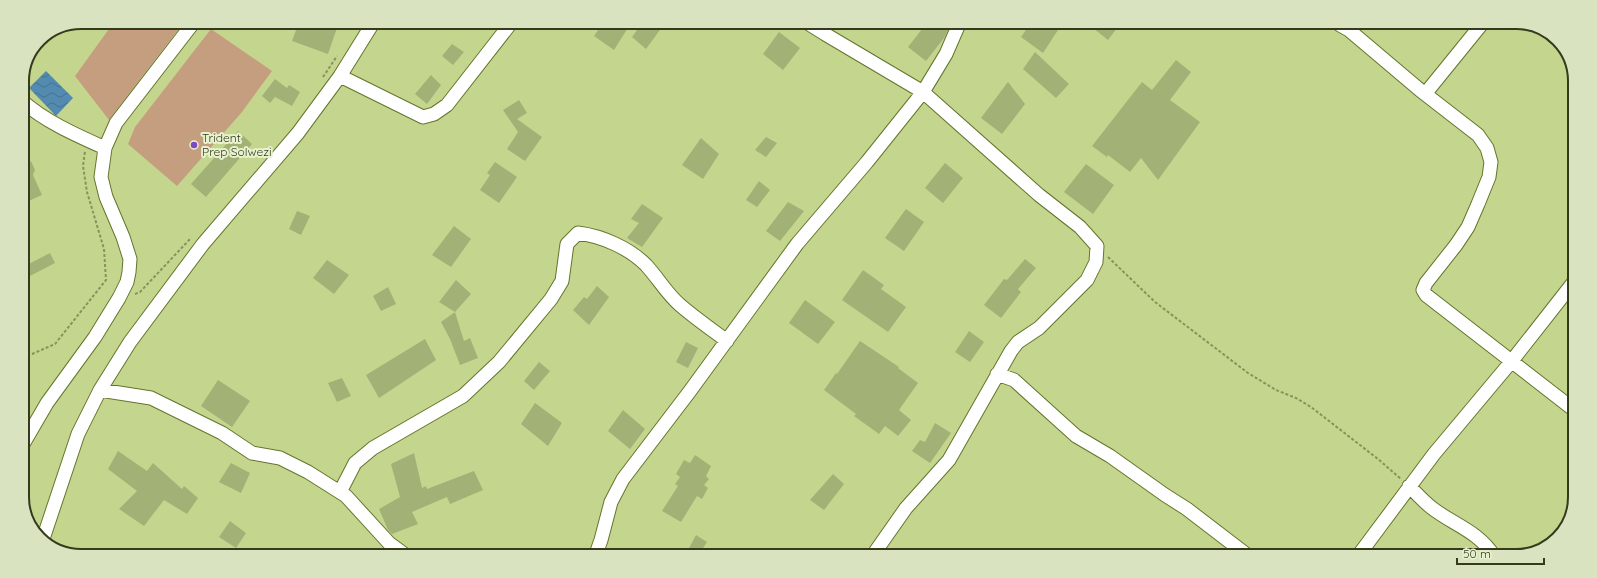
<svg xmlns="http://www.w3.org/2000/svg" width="1597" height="578" viewBox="0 0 1597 578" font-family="Quicksand,sans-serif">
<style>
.grass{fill:url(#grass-tufts)}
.garden{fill:#c59e7f}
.water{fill:url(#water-waves)}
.building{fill:#a2b176}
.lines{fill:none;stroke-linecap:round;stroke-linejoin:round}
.minor-casing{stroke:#65742c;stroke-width:15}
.path{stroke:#85935c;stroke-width:2;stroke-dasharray:3 2;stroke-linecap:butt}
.minor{stroke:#fff;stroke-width:13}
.poi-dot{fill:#7c49c1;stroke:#e8f2ce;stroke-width:1.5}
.labels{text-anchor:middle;stroke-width:4;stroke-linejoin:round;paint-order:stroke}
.poi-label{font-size:12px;fill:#343b1d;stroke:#e8f2ce;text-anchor:start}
.rim{fill:none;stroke:#343b1d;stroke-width:2}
</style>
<defs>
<pattern id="grass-tufts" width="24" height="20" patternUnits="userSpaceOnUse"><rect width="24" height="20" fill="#c59e7f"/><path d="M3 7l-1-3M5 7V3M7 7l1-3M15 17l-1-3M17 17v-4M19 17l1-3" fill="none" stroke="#a18267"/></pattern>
<pattern id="water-waves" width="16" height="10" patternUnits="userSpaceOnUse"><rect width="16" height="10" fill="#538ab0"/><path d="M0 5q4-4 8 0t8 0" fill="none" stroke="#46728f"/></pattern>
</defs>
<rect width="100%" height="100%" fill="#c4d68d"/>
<path class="grass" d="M 22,357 L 28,370 L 22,382 Z"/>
<path class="garden" d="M 114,22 L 184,22 L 109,120 L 75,76 Z
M 211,29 L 272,71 L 242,112 L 177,186 L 128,144 L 135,127 Z"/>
<path class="water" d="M 46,71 L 73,98 L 56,116 L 29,88 Z"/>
<path class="building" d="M 299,22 L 331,23 L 338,25 L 328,54 L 292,41 Z
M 603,23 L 631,23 L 614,50 L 594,36 Z
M 642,23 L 665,23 L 646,49 L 632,37 Z
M 926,24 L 940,24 L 948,30 L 944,38 L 926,61 L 908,47 Z
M 1030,24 L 1050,24 L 1058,30 L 1043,53 L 1021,37 Z
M 1088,24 L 1120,24 L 1108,40 Z
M 779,32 L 800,48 L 783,70 L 763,54 Z
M 452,44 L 464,52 L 453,65 L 442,56 Z
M 1035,52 L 1069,84 L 1056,98 L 1023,69 Z
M 1176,60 L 1191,72 L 1170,100 L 1200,122 L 1158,180 L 1141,158 L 1130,172 L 1108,155 L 1107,157 L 1092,146 L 1142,82 L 1152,90 Z
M 431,75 L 441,85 L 427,104 L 415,94 Z
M 275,79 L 287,88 L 289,85 L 300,92 L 292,106 L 275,97 L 270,103 L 262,96 Z
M 1008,82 L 1025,104 L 1002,134 L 981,118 Z
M 519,100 L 527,113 L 517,119 L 542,137 L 525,161 L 507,149 L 518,132 L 503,110 Z
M 238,131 L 252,144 L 206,197 L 191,184 Z
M 766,137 L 777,143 L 766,157 L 755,150 Z
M 701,138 L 719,154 L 703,179 L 682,165 Z
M 31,161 L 35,170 L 33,175 L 42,195 L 22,204 L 22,165 Z
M 495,162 L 517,177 L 499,203 L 480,190 L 490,175 L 487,173 Z
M 945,163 L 963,178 L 943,203 L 925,188 Z
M 1086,164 L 1114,185 L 1093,214 L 1064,192 Z
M 759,181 L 770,190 L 757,207 L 746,200 Z
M 788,202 L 804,211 L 780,241 L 766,231 Z
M 642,204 L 663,218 L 642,247 L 627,238 L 639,223 L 631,219 Z
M 906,209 L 924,222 L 904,251 L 885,238 Z
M 297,211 L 310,216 L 301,235 L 289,229 Z
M 454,226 L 471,239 L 451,267 L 432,255 Z
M 50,253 L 55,263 L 28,277 L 23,267 Z
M 1025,259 L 1036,268 L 1018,289 L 1021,292 L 1001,318 L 984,305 L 1004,279 L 1007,280 Z
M 327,260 L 349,275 L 334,294 L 313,278 Z
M 863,270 L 884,285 L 881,289 L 906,307 L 888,332 L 842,300 Z
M 456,280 L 471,294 L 455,312 L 439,302 Z
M 597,286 L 609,297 L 589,325 L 573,310 L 584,297 L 587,299 Z
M 388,287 L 396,304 L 381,311 L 373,296 Z
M 805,300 L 835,322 L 818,344 L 789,323 Z
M 455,312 L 464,341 L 470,338 L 478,358 L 460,365 L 450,339 L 441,322 Z
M 969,331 L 984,342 L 970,362 L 955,352 Z
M 425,339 L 436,360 L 379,398 L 366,375 Z
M 860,341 L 899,367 L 898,368 L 918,383 L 899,410 L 911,420 L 898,436 L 885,426 L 879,434 L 854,416 L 856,414 L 824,390 L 836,373 L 837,374 Z
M 686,342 L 698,348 L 688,368 L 676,362 Z
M 539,362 L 550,371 L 534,390 L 524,381 Z
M 342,378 L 351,396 L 337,402 L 328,383 Z
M 218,380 L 250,401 L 232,427 L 201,406 Z
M 535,403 L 562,423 L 548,446 L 521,424 Z
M 623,410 L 645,429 L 630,449 L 608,431 Z
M 935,423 L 951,433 L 930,463 L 912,451 L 920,440 L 925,442 Z
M 118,451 L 147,471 L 153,463 L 182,489 L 184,486 L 198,498 L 187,514 L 164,500 L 144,526 L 119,509 L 137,491 L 108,469 Z
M 414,453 L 422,488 L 426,486 L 427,489 L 474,471 L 483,490 L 450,504 L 447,497 L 412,512 L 418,524 L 392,534 L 388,530 L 379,509 L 400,497 L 391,464 Z
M 695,455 L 711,466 L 706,476 L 709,479 L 704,485 L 708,488 L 702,499 L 697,496 L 681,522 L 662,511 L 678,486 L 675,484 L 680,477 L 676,474 L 684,460 L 690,463 Z
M 231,463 L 250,473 L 241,493 L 219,482 Z
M 833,474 L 844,484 L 824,510 L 810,500 Z
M 230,521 L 246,533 L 236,548 L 219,537 Z
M 696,535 L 707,542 L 699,554 L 695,554 L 688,550 Z"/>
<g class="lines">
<defs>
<path id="minor" d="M 809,24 L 825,34 L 923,92 L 1039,195 L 1080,227 L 1097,246 L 1096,262 L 1087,280 L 1039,328 L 1018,342 L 1011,351 L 949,460 L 906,508 L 873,555
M 1340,25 L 1349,30 L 1420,90 L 1478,135 L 1487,148 L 1491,162 L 1489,177 L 1478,204 L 1468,227 L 1456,245 L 1426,283 L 1423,290 L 1426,295 L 1573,409
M 340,76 L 423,117 L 434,114 L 447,105 L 511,23
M 1425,94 L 1481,25
M 22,101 C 46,122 76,135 105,148
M 997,374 L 1014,380 L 1076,436 L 1110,456 L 1165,495 L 1187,509 L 1247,555
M 100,390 L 151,398 L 222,433 L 252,453 L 280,458 L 308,472 L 346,496 L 389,543 L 404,554
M 22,446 L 47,403 L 95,337 L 119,298 L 127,282 L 129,272 L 130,259 L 123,237 L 106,197 L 101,177 L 105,148 L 116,123 L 194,22
M 1409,486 C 1417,494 1424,502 1432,508 C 1454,525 1478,531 1494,556
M 340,492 L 355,463 L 373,448 L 463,396 L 499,362 L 551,299 L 562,281 L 567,244 L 578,233 C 602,236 629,248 646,265 C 658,278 667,294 680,305 C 695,318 711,329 727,341
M 43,539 L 78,434 L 100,390 L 130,342 L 203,244 L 298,133 L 340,76 L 373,23
M 596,554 L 601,540 L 611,502 L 623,479 L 690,391 L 797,244 L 867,162 L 923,92 L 946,54 L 959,24
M 1358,556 L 1434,454 L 1511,362 L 1573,283"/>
</defs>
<use href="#minor" class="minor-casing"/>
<path class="path" d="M 323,77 L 337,56
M 1108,257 L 1155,302 L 1248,373 L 1276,390 L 1296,398 L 1311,407 L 1378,459 L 1401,479
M 135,294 L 140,292 L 191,238
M 22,355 L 32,354 L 55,344 L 106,280 L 104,249 L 87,192 L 83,166 L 85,151"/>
<use href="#minor" class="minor"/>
</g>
<circle class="poi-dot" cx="194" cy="145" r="4"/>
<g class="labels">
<g class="poi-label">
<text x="202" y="142">Trident<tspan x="202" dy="14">Prep Solwezi</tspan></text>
</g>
</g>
<path d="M0 0H1597V578H0ZM81 29H1516A52 52 0 0 1 1568 81V497A52 52 0 0 1 1516 549H81A52 52 0 0 1 29 497V81A52 52 0 0 1 81 29Z" fill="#dae3c0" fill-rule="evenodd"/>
<path class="rim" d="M81 29H1516A52 52 0 0 1 1568 81V497A52 52 0 0 1 1516 549H81A52 52 0 0 1 29 497V81A52 52 0 0 1 81 29Z"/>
<path d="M1457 558v6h87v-6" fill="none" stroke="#343b1d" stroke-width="2"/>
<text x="1463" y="558" font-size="12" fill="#343b1d" stroke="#e8f2ce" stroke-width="3" paint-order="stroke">50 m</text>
</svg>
